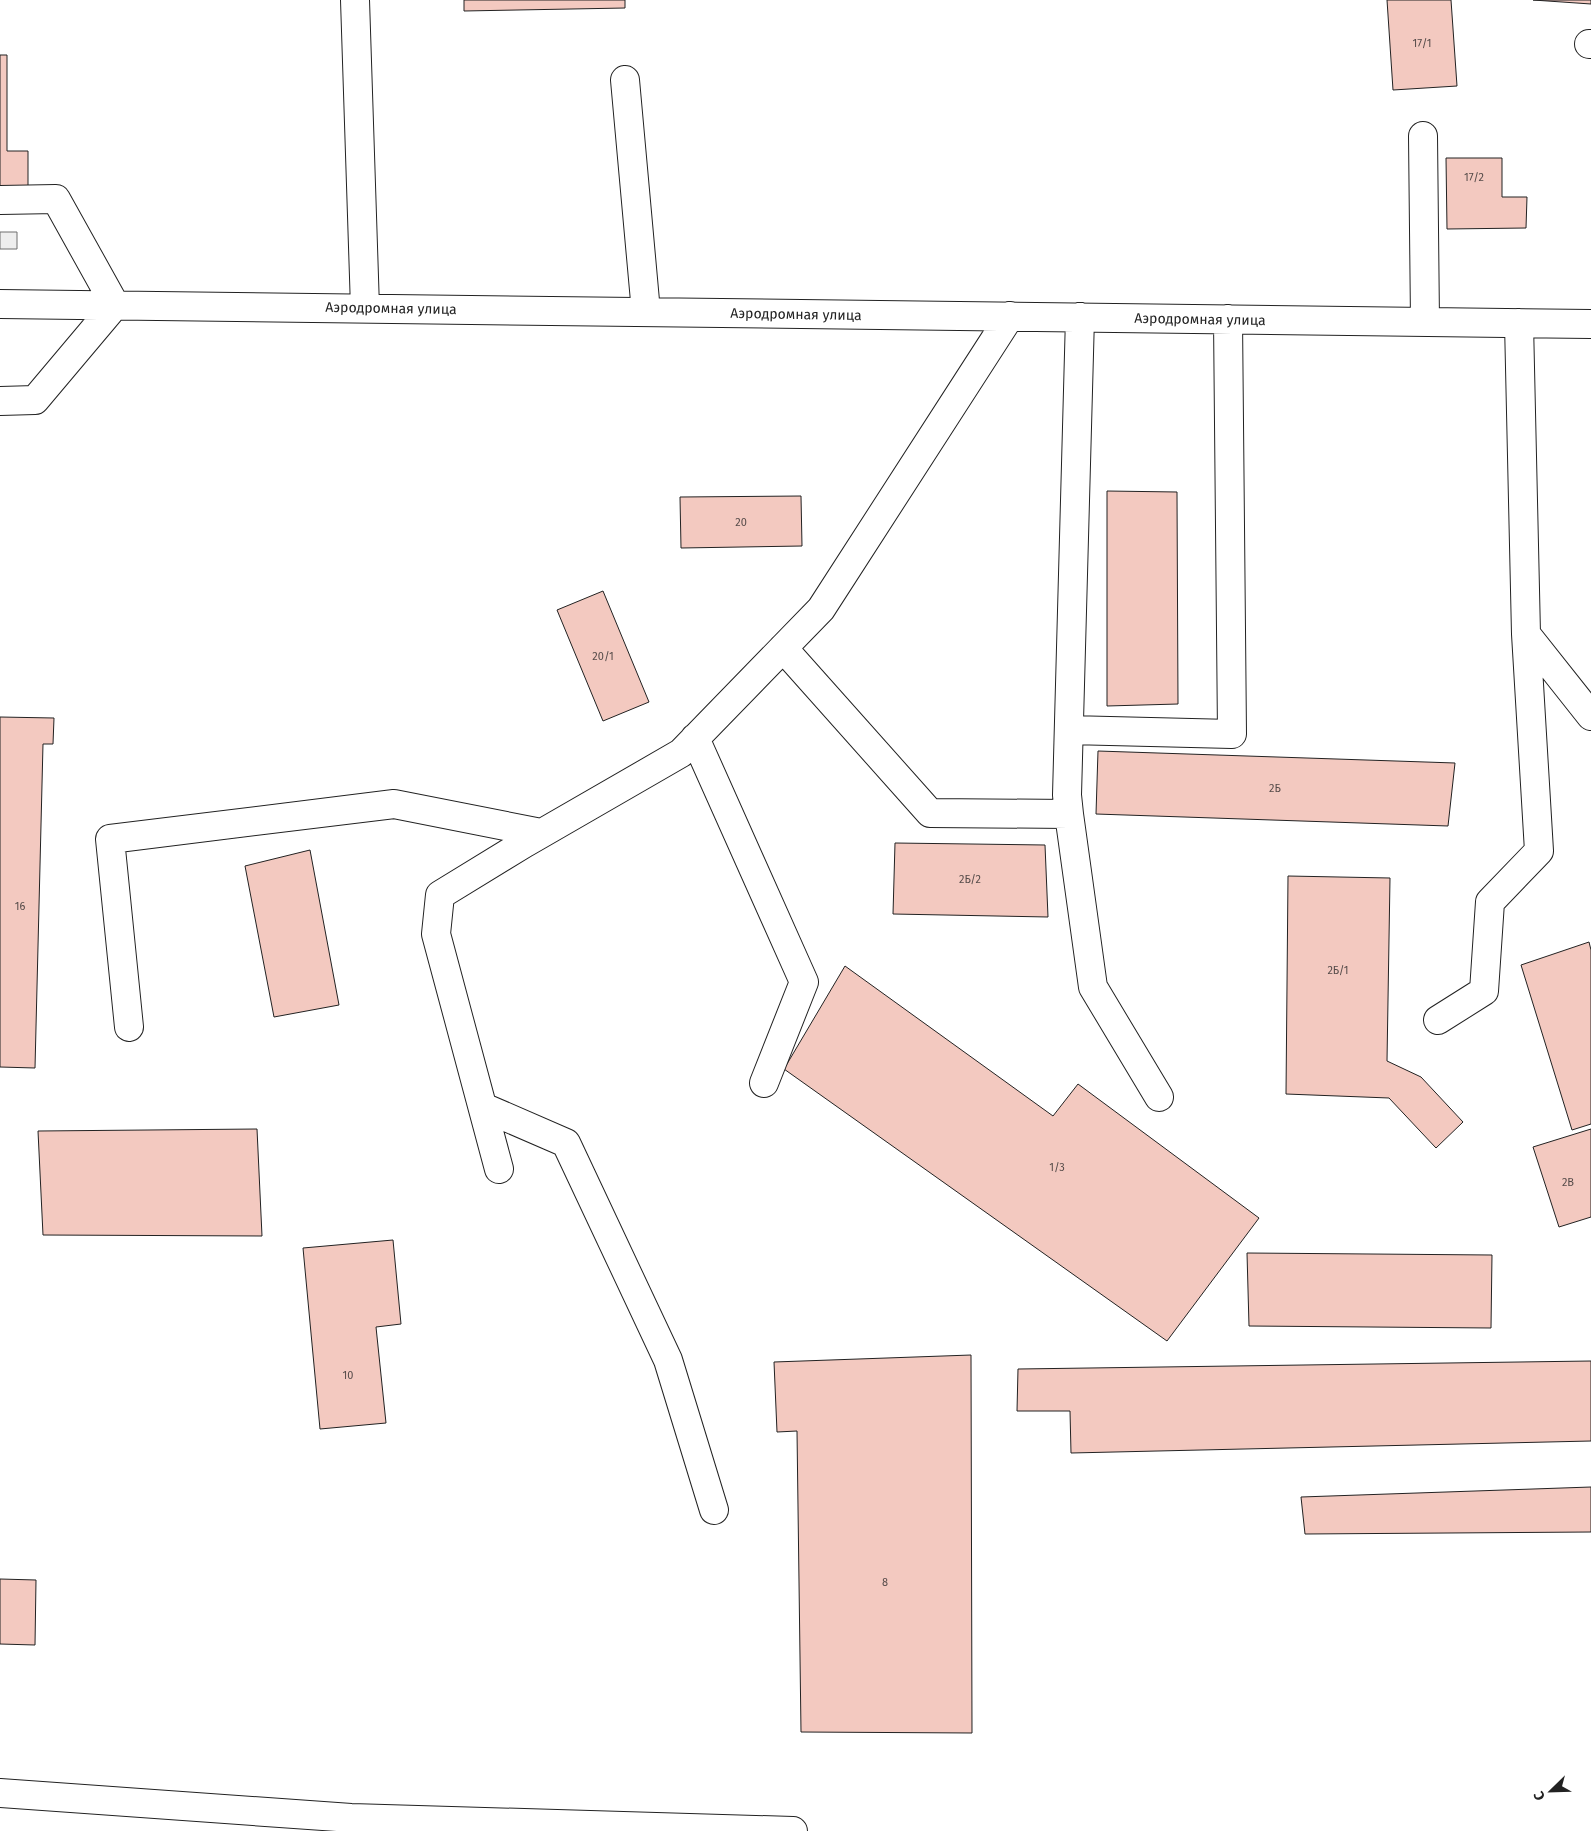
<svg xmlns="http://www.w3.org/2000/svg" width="1591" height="1831" viewBox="0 0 1591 1831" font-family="'Fira Sans',sans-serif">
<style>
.green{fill:#eee;stroke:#6f6f6f}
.building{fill:#f3c9c0;stroke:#222}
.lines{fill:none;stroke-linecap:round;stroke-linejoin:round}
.minor-casing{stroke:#222;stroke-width:30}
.minor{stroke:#fff;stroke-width:28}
.labels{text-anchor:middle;stroke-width:4;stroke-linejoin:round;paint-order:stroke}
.number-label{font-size:11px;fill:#564c4a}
.street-label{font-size:14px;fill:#222;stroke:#fff}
</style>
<rect width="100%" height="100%" fill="#fff"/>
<path class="green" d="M 0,232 L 17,232 L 17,249 L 0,249 Z"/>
<path class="building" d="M 464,0 L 625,0 L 625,8 L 464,11 Z
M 1387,0 L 1451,0 L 1457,86 L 1393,90 Z
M 1533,0 L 1591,0 L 1591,4 Z
M 0,55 L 7,55 L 7,151 L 28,151 L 28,190 L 0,190 Z
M 1446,158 L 1502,158 L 1502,197 L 1527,197 L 1526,228 L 1447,229 Z
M 1107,491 L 1177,492 L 1178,704 L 1107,706 Z
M 801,496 L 802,546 L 681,548 L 680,497 Z
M 603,591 L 649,702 L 603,721 L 557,610 Z
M 0,717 L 54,718 L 53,744 L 43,744 L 35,1068 L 0,1067 Z
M 1098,751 L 1455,763 L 1448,826 L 1096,814 Z
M 895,843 L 1045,845 L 1048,917 L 893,914 Z
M 310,850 L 339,1005 L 274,1017 L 245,866 Z
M 1288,876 L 1390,878 L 1387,1061 L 1421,1077 L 1463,1122 L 1436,1148 L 1389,1098 L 1286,1094 Z
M 1589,942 L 1591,950 L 1591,1124 L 1572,1130 L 1521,965 Z
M 845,966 L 1053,1116 L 1078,1084 L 1259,1218 L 1167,1341 L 784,1069 Z
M 257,1129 L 262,1236 L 43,1235 L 38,1131 Z
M 1591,1129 L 1591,1217 L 1559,1227 L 1533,1147 Z
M 393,1240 L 401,1324 L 376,1327 L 386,1423 L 320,1429 L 303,1248 Z
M 1247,1253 L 1492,1255 L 1491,1328 L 1249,1326 Z
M 971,1355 L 972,1733 L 801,1732 L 797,1431 L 777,1432 L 774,1362 Z
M 1591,1361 L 1591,1441 L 1071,1453 L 1070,1411 L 1017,1411 L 1018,1369 Z
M 1591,1487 L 1591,1532 L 1305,1534 L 1301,1497 Z
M 0,1579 L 36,1580 L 35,1645 L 0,1644 Z"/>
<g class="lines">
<defs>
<path id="minor" d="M 355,0 L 365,308
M 1589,44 L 1591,44
M 625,80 L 646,312
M 1423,136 L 1425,321
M 0,200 L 56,199 L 115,305 L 35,400 L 0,401
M 0,304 L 1591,324
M 1526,634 L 1591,716
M 783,648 L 930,813 L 1069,814 L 1067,795 L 1080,317
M 1069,730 L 1232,734 L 1228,319
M 695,738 L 804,982 L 764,1083
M 1069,814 L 1093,987 L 1159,1097
M 1438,1020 L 1484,991 L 1490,902 L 1539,851 L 1526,634 L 1519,323
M 129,1027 L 110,839 L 394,804 L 541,833
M 483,1107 L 566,1143 L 668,1360 L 714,1510
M 499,1169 L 436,934 L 440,895 L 525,843 L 681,753 L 821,609 L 1010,316
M 0,1793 L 351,1818 L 793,1831"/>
</defs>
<use href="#minor" class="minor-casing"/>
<use href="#minor" class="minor"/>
</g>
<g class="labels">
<g class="number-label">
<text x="1422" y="47">17/1</text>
<text x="1474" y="181">17/2</text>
<text x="741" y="526">20</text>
<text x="603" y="660">20/1</text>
<text x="1275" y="792">2Б</text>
<text x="970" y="883">2Б/2</text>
<text x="20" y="910">16</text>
<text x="1338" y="974">2Б/1</text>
<text x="1057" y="1171">1/3</text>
<text x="1568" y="1186">2В</text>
<text x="348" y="1379">10</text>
<text x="885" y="1586">8</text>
</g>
<g class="street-label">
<text transform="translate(391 308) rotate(1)" y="5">Аэродромная улица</text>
<text transform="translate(796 314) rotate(1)" y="5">Аэродромная улица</text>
<text transform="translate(1200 319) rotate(1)" y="5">Аэродромная улица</text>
</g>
</g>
<g transform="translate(1551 1791) rotate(247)" stroke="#ffffff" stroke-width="4" paint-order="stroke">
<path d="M0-4L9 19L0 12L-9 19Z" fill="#222222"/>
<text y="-8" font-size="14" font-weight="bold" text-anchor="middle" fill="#222222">С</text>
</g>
</svg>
